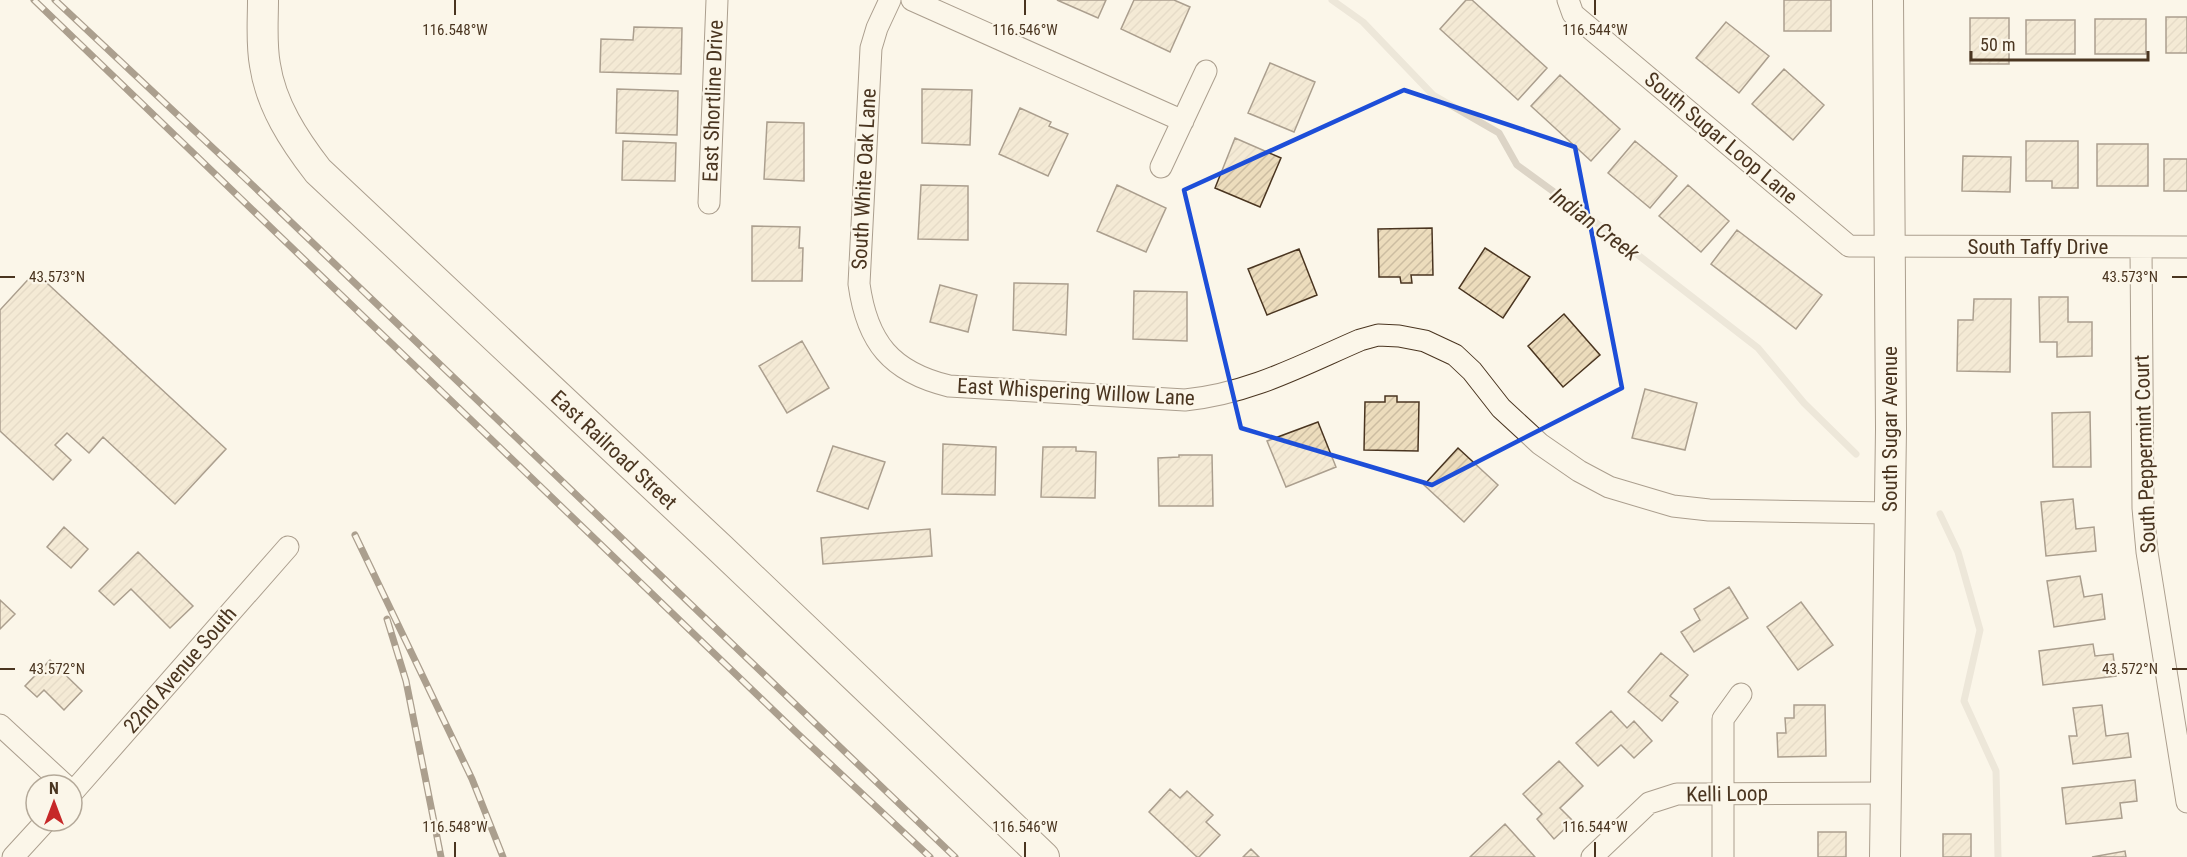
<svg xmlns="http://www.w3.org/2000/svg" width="2187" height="857" viewBox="0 0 2187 857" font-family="'Roboto Condensed',sans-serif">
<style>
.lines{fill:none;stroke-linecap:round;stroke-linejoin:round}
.stream{stroke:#dcd4c6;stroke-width:7}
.building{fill:url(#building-hatch);stroke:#4a3520;stroke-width:1.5}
.street-casing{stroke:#4a3520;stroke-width:23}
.secondary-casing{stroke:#4a3520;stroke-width:32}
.street{stroke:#fbf6e9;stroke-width:21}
.secondary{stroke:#fbf6e9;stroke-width:30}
.rail-casing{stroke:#4a3520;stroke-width:7}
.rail{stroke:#fbf6e9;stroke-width:4.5;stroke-dasharray:14;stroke-linecap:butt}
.marked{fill:none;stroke:#1d4ed8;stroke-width:4.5;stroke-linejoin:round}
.ticks{fill:none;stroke:#4a3520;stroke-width:2}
.labels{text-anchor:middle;stroke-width:4.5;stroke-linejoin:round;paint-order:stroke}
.street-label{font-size:21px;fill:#4a3520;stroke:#fbf6e9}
.water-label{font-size:22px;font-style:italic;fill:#4a3520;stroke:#fbf6e9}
.ticks-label{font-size:15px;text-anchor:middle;fill:#4a3520;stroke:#fbf6e9;stroke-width:4.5;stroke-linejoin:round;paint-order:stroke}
</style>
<defs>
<pattern id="building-hatch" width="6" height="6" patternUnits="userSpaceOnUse" patternTransform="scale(1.5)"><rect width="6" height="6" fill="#ecdcbc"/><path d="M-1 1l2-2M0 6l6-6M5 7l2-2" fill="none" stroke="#ccbda1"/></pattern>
</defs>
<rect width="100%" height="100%" fill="#fbf6e9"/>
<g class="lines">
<path class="stream" d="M 1332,0 L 1363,22 L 1433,95 L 1499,133 L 1517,165 L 1602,227 L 1758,348 L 1804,403 L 1856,454
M 1940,514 L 1958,552 L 1980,630 L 1964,701 L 1996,771 L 1998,857"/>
</g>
<path class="building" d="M 1057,0 L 1106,0 L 1098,18 Z
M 1134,0 L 1174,0 L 1190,7 L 1170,52 L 1121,29 Z
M 1466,0 L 1472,0 L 1547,68 L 1518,100 L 1440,29 Z
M 1784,0 L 1831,0 L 1831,31 L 1784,31 Z
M 2166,17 L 2187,17 L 2187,53 L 2166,53 Z
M 1970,18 L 2009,18 L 2009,64 L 1970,64 Z
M 2095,19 L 2146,19 L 2146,54 L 2095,54 Z
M 2026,20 L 2075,20 L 2075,54 L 2026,54 Z
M 1726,22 L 1769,56 L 1739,93 L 1696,58 Z
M 634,27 L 682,28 L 681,74 L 600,72 L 601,39 L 633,40 Z
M 1270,63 L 1315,82 L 1294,132 L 1248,113 Z
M 1784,69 L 1824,105 L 1793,140 L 1752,104 Z
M 1560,75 L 1620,129 L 1591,161 L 1531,106 Z
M 617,89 L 678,91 L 677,135 L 616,133 Z
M 922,89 L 972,90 L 970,145 L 922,143 Z
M 1020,108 L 1051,122 L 1049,126 L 1068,134 L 1048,176 L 999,154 Z
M 767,122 L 804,123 L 804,181 L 764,179 Z
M 1235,138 L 1281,158 L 1260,207 L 1215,188 Z
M 623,141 L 676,143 L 675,181 L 622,180 Z
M 1635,141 L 1677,176 L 1650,208 L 1608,173 Z
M 2026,141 L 2078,141 L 2078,188 L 2052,188 L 2052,181 L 2026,181 Z
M 2097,144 L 2148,144 L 2148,186 L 2097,186 Z
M 1963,156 L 2011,157 L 2010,192 L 1962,191 Z
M 2164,159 L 2187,159 L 2187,191 L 2164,191 Z
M 921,185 L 968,186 L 968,240 L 918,239 Z
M 1117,185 L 1166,208 L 1146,252 L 1097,231 Z
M 1688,185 L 1729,221 L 1701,252 L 1659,216 Z
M 752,226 L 800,227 L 799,248 L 803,248 L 802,281 L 752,281 Z
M 1432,228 L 1433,275 L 1411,275 L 1412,283 L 1401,283 L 1400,277 L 1379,277 L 1378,229 Z
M 1737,230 L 1822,295 L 1796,329 L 1711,264 Z
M 1485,248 L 1530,277 L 1503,318 L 1459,288 Z
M 1299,249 L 1317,295 L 1267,315 L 1248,269 Z
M 35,272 L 226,449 L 175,504 L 103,437 L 89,453 L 67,433 L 55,445 L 71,460 L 53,480 L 0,431 L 0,310 Z
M 1014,283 L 1068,284 L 1066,335 L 1013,330 Z
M 940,285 L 977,295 L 968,332 L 930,322 Z
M 1134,291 L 1187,292 L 1187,341 L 1133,339 Z
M 2039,297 L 2068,297 L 2068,322 L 2092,322 L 2092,356 L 2057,357 L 2057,342 L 2040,342 Z
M 1974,299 L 2011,299 L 2010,372 L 1957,371 L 1958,320 L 1973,320 Z
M 1564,314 L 1600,355 L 1563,387 L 1528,346 Z
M 802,341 L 829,388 L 787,413 L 759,366 Z
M 1645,389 L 1697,403 L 1685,450 L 1632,438 Z
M 1385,396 L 1397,396 L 1397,402 L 1419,402 L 1418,451 L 1364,450 L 1365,402 L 1385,402 Z
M 2090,412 L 2091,467 L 2053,467 L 2052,413 Z
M 1318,422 L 1336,467 L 1286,487 L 1267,441 Z
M 943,444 L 996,447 L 995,495 L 942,494 Z
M 833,446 L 885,462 L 868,509 L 817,491 Z
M 1043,447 L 1076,447 L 1076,451 L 1096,452 L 1095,498 L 1041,497 Z
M 1458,448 L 1498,485 L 1464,522 L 1424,485 Z
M 1179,455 L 1212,455 L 1213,506 L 1159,506 L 1158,458 L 1179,457 Z
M 2073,499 L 2076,529 L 2094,527 L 2096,551 L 2046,556 L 2041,502 Z
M 64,527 L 88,549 L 71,568 L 47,547 Z
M 930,529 L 932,556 L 823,564 L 821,538 Z
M 138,552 L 193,606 L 170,628 L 131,589 L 114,605 L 99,591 Z
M 2080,576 L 2084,597 L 2102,594 L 2105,619 L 2054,627 L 2047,581 Z
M 1729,587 L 1748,618 L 1694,652 L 1681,632 L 1700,620 L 1694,609 Z
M 0,600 L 15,614 L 0,629 Z
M 1801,602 L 1833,645 L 1798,670 L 1767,627 Z
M 2093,644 L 2095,656 L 2113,654 L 2116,676 L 2043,685 L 2039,651 Z
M 1661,653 L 1688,675 L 1670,696 L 1678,702 L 1662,721 L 1628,692 Z
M 50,660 L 82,691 L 64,710 L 44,690 L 37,697 L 25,686 Z
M 1794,705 L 1825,705 L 1826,756 L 1778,757 L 1777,733 L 1786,733 L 1785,718 L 1794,718 Z
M 2102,705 L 2106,736 L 2128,733 L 2131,757 L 2073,764 L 2069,736 L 2077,736 L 2073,708 Z
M 1611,711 L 1627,728 L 1634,721 L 1652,741 L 1634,758 L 1621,745 L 1598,766 L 1576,743 Z
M 1559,761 L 1583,786 L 1560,808 L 1573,821 L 1554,839 L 1537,819 L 1542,814 L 1523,794 Z
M 2135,780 L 2137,801 L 2120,803 L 2122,818 L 2066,824 L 2062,788 Z
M 1170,789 L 1180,798 L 1187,791 L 1213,815 L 1206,822 L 1220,835 L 1199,857 L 1197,857 L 1149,812 Z
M 1505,824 L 1535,857 L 1470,857 Z
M 1818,832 L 1846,832 L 1846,857 L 1818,857 Z
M 1943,834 L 1971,834 L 1971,857 L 1943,857 Z
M 1251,849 L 1259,857 L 1243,857 Z
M 2125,851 L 2126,857 L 2092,857 Z"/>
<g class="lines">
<defs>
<path id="street" d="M 890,0 L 877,28 L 871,48 L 859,284 C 867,342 891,372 949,386 L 1185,400 C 1249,394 1302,365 1360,340 L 1378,335 L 1399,336 L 1425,341 L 1455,355 L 1472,371 L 1501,408 L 1540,444 L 1579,471 L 1609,487 L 1673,506 L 1709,510 L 1890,513
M 912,0 L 1183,121
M 1568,0 L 1573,14 L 1849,246 L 2187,247
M 1161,167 L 1206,71
M 709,203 L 717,0
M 2141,248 L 2143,508 L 2147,552 L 2187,802
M 0,725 L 65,785
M 72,793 L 288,547
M 13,857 L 46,821
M 1592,857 L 1649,803 L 1677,794 L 1885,793
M 1723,857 L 1723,719 L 1741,694"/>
<path id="secondary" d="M 263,0 C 263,21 261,44 265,65 C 271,105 294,140 318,171 L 721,549 L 1044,857
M 1885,857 L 1891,429 L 1888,0"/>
</defs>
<use href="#street" class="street-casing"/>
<use href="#secondary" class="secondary-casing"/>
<use href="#street" class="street"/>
<use href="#secondary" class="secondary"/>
<defs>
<path id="rail" d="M 34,0 L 798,734 L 930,857
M 55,0 L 245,178 L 955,857
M 355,535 L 472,779 L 503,857
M 387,619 L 406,681 L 441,857"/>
</defs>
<use href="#rail" class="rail-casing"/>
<use href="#rail" class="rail"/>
</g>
<path d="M0 0H2187V857H0ZM 1404,90 L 1575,147 L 1622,388 L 1432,485 L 1241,428 L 1184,190 Z" fill="#fbf6e9" fill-opacity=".55" fill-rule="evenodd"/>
<path class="marked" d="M 1404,90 L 1575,147 L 1622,388 L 1432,485 L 1241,428 L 1184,190 Z"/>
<path class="ticks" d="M 455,0 L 455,15M 1025,0 L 1025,15M 1595,0 L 1595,15M 0,277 L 15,277M 2172,277 L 2187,277M 0,669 L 15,669M 2172,669 L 2187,669M 455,842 L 455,857M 1025,842 L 1025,857M 1595,842 L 1595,857"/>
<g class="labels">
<g class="street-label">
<text transform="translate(713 101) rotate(-88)" y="7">East Shortline Drive</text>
<text transform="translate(1721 138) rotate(40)" y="7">South Sugar Loop Lane</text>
<text transform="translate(864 179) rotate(-87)" y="7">South White Oak Lane</text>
<text x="2038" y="254">South Taffy Drive</text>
<text transform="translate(1076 392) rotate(3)" y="7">East Whispering Willow Lane</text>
<text transform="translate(1890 429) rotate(-90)" y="7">South Sugar Avenue</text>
<text transform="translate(614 450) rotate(43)" y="7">East Railroad Street</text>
<text transform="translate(2145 454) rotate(-92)" y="7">South Peppermint Court</text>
<text transform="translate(180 670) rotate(-49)" y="7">22nd Avenue South</text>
<text transform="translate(1727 794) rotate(-1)" y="7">Kelli Loop</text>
</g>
<g class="water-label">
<text transform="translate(1595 224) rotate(37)" y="8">Indian Creek</text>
</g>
</g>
<g class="ticks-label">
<text x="455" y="35">116.548°W</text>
<text x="1025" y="35">116.546°W</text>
<text x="1595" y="35">116.544°W</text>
<text x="57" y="282">43.573°N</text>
<text x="2130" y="282">43.573°N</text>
<text x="57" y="674">43.572°N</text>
<text x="2130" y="674">43.572°N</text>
<text x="455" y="832">116.548°W</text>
<text x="1025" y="832">116.546°W</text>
<text x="1595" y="832">116.544°W</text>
</g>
<g transform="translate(54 803)"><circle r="28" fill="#fbf6e9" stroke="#b4a999" stroke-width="1.5"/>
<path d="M0-4.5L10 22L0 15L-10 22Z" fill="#c62828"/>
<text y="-9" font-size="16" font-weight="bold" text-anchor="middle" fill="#4a3520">N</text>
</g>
<path d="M1971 51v9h177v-9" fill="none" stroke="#4a3520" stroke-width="3"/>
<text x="1980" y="51" font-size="18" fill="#4a3520" stroke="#fbf6e9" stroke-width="4.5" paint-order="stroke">50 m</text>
</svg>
